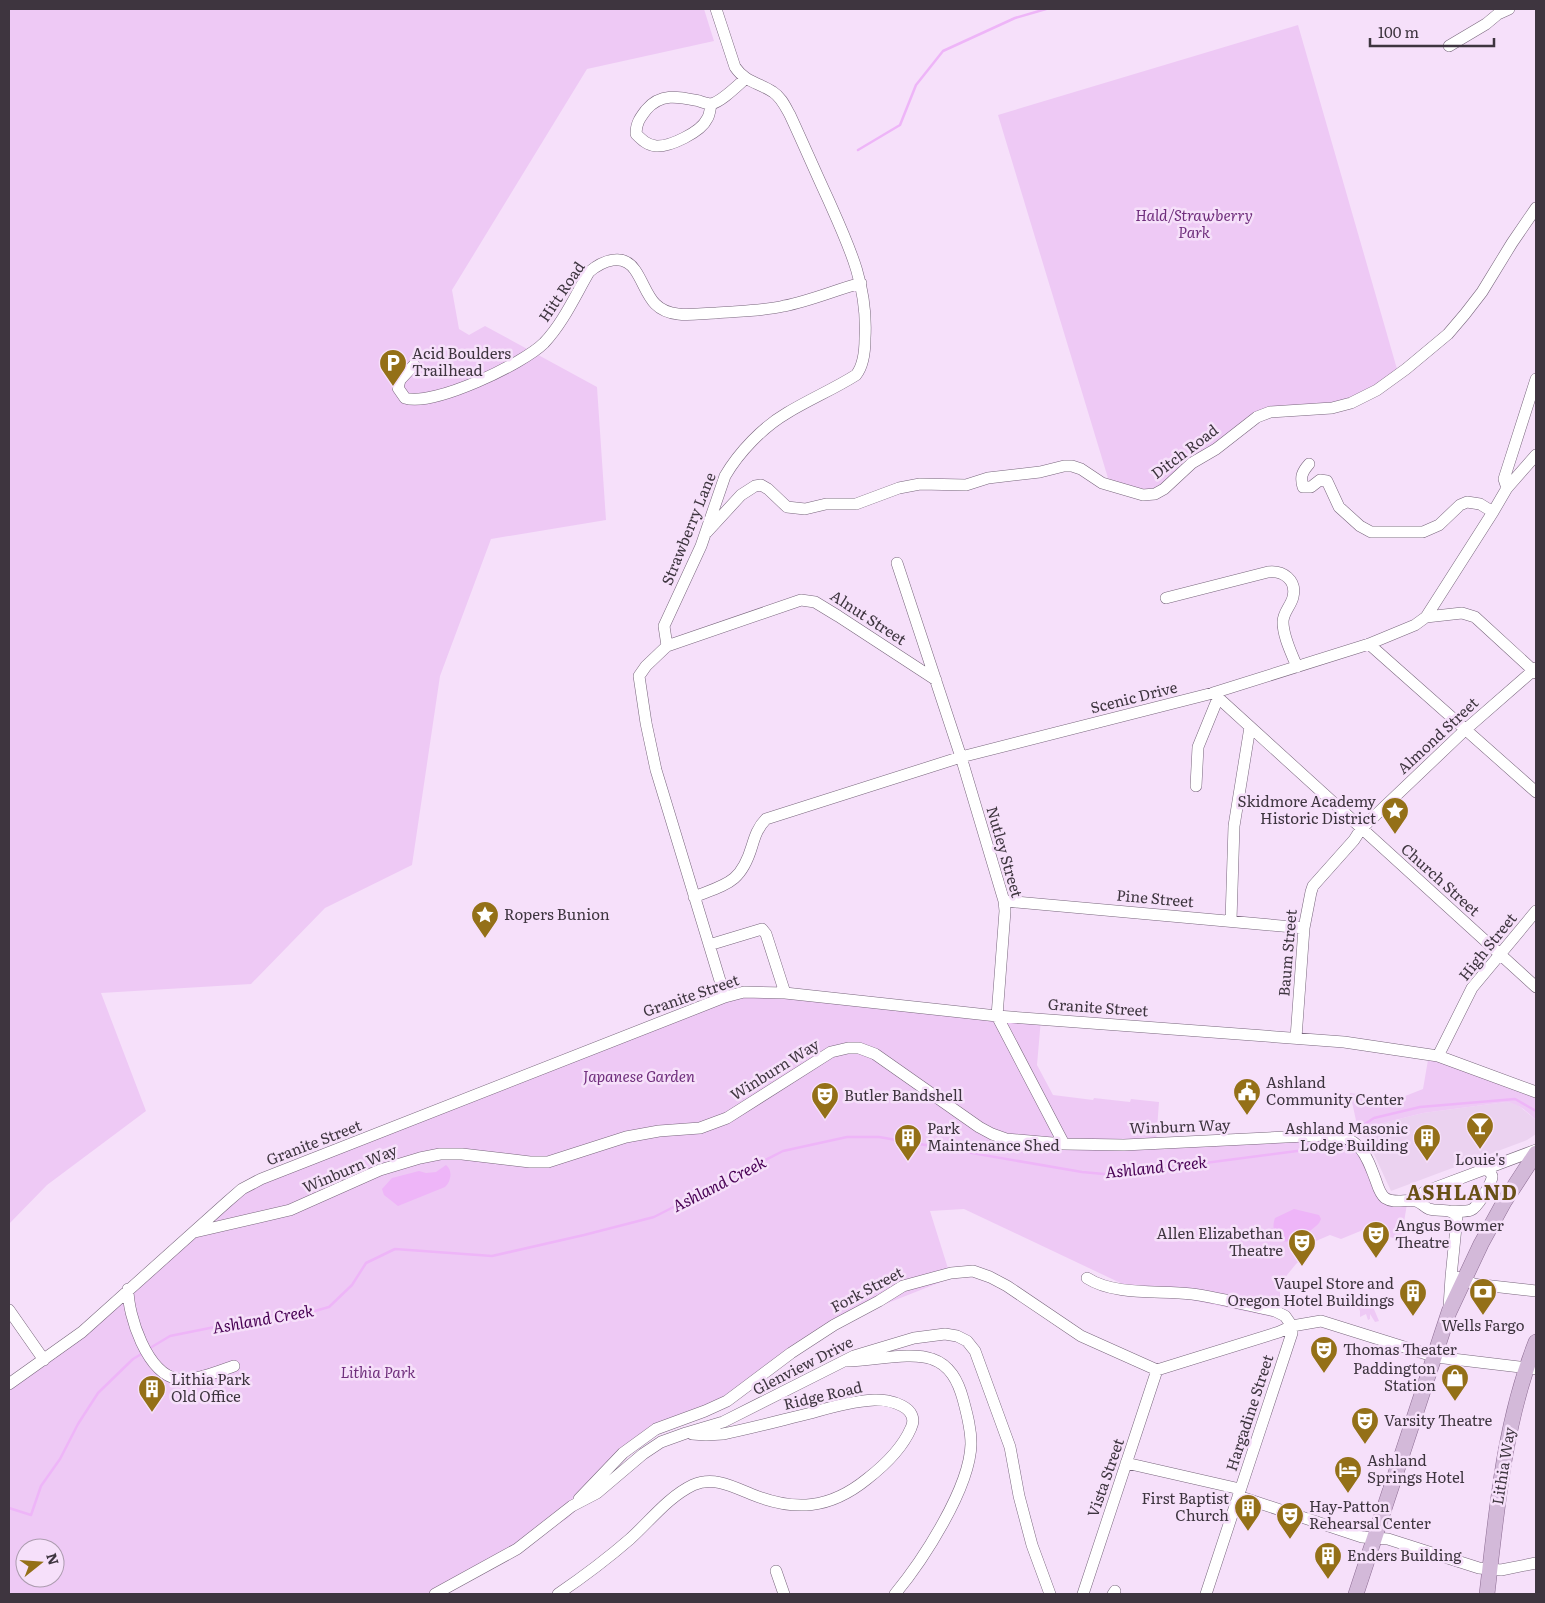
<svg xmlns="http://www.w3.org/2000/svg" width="1545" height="1603" viewBox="0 0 1545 1603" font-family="Literata,serif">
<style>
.built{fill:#ebd2f0}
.green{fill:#eec9f5;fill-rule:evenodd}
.water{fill:#eeb5f8}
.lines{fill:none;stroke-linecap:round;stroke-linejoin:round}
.stream{stroke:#eeb5f8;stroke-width:2.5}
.minor-casing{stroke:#78667c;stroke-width:12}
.major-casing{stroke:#8c6c92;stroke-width:16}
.minor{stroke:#fff;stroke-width:11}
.major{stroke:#d3b9d9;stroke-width:15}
.labels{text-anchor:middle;stroke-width:5;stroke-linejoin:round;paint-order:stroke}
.park-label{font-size:15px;font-style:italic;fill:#6f2e7c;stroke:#f6e0fa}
.street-label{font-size:15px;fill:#3e353f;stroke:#f6e0fa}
.poi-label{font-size:15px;fill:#3e353f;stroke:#f6e0fa;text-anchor:start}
.water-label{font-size:16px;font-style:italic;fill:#480054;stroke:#f6e0fa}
.district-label{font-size:20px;font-weight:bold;letter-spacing:1px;fill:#695016;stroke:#f6e0fa}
</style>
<rect width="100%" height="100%" fill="#f6e0fa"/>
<path class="built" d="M 1506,1102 L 1514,1103 L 1518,1105 L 1536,1120 L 1536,1134 L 1527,1140 L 1391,1191 L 1367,1139 L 1359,1134 L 1371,1126 L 1423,1113 Z"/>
<path class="green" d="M 9,9 L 704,9 L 714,41 L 587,69 L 452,290 L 459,329 L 469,335 L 485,326 L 597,387 L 606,520 L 491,539 L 440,676 L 412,865 L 325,908 L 251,984 L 101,993 L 146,1111 L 47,1185 L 9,1224 Z
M 1298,25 L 1397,369 L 1369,390 L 1332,404 L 1262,410 L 1157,490 L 1127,487 L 1108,478 L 998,115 Z
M 735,994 L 1041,1019 L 1037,1065 L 1053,1095 L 1093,1100 L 1094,1098 L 1130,1102 L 1131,1099 L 1159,1102 L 1156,1143 L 1262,1139 L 1351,1141 L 1380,1191 L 1407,1204 L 1401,1240 L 1363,1230 L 1341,1239 L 1330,1235 L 1316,1241 L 1303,1258 L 1296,1264 L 1287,1275 L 1280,1290 L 1280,1304 L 1273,1317 L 1129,1287 L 964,1209 L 930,1211 L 951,1278 L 870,1310 L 801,1350 L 746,1393 L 670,1427 L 635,1447 L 568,1518 L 498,1560 L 435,1594 L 9,1594 L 9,1384 L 44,1360 L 242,1189 ZM 25,1548 L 55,1548 L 55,1578 L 25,1578 Z
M 1428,1060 L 1437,1061 L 1536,1098 L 1536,1120 C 1527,1112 1519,1103 1506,1102 L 1423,1113 L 1371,1126 L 1359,1134 L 1350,1093 L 1395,1100 L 1423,1089 Z
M 1368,1295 L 1379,1321 L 1375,1322 L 1370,1314 L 1370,1319 L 1368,1320 L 1366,1314 L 1360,1317 L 1360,1311 L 1357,1304 L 1361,1305 L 1360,1298 L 1361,1298 L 1364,1301 Z"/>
<path class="water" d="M 446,1165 C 453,1170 451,1182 445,1187 L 398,1206 L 384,1195 L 382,1189 L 392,1178 L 419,1171 L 426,1173 L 436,1172 Z
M 1294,1209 L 1319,1215 L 1321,1219 L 1319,1223 C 1312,1231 1282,1253 1275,1234 C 1273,1229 1273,1223 1275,1218 Z"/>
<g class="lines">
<path class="stream" d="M 858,150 L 900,125 L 916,85 L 943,51 L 1015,18 L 1046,9
M 1348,1135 L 1374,1118 L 1420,1107 L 1515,1099 L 1536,1111
M 150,1348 L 170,1336 L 275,1315 L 304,1314 L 329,1307 L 352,1285 L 366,1263 L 395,1249 L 492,1256 L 584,1235 L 654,1217 L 783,1151 L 847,1137 L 879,1137 L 1082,1172 L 1104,1174 L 1151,1170 L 1328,1147 L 1339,1141
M 9,1508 L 31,1515 L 41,1486 L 60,1459 L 78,1424 L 98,1393 L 133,1359 L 143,1353"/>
<defs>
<path id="minor" d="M 1449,46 L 1486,24 L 1498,14 L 1509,9
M 711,104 C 710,109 710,115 707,119 C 701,132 670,147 656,146 C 647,145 642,140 636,134 C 636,123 640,118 646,110 C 661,92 680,97 699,101 C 702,102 708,104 711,104 C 721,102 737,86 745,79
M 414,365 L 400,380 L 398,388 L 405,398 C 433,407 523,364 544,343 C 563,323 575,296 589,272 C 602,261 623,252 635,270 C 648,289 649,311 678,314 C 690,316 704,313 716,313 C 739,311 762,311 784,306 C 810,301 835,290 861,283
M 1309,464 C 1302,472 1300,477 1303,487 L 1311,487 L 1320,480 L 1327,481 L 1339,507 L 1360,526 L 1371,532 L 1423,532 L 1439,525 L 1460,505 L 1467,502 L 1480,504 L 1493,512
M 1507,488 L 1504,479 L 1536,379
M 707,532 L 741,495 L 755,486 L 761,485 L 768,489 L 787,507 L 805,509 L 826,504 L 856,504 L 899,488 L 920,484 L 966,485 L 988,478 L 1040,472 L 1064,466 L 1072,466 L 1081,469 L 1102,483 L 1143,495 L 1155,494 L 1164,489 L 1192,463 L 1216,449 L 1257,417 L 1270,412 L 1332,408 L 1351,403 L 1377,390 L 1406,369 L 1448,334 L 1465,314 L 1482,292 L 1512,243 L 1536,208
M 897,563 L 961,757 L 1004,901 L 1005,911 L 997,1016 L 1064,1144
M 1166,598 L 1268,572 C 1283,570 1297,580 1293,597 C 1291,606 1283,612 1283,622 C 1283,637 1292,654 1297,667
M 1426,617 L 1462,613 L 1475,617 L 1536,673
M 1369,644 L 1536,792
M 667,646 L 664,626 L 701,546 L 725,476 C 739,452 763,427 787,413 C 810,399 834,389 856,375 C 864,365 865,351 865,338 C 868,285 849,246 828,199 C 815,171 803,143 790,115 C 785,106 781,97 773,92 C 758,82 746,83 735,67 L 716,9
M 1213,693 L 1536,987
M 1196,786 L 1198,747 L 1218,698
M 694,897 C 727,884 741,883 752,846 C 755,836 758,827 766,819 L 961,757 L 1213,693 L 1369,644 L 1415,625 L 1426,617 L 1493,512 L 1507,488 L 1536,455
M 1004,901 L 1304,928
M 1231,920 L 1234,826 L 1250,727
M 709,945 L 762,929 L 766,934 L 785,993
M 725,997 L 656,770 L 646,723 L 639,676 L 646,666 L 667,646 L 801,600 L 815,602 L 838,616 L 936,680
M 1296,1038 L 1304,928 L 1311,892 L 1313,886 L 1354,840 L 1361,829 L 1465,730 L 1536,668
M 1438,1056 L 1472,988 L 1536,911
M 1417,1201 L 1424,1192 L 1536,1150
M 1451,1211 C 1457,1211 1465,1212 1471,1210 C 1477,1208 1493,1182 1492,1176 C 1491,1172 1487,1170 1483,1169
M 195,1232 L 290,1210 L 380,1170 L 420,1158 L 440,1154 L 462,1154 L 530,1162 L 548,1162 L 626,1137 L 659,1131 L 700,1128 L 727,1118 L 831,1052 L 848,1048 L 859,1048 L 875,1054 L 979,1127 L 992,1134 L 1006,1139 L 1064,1144 L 1124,1145 L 1327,1135 C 1360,1136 1366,1154 1376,1181 C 1378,1187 1380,1194 1385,1198 C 1394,1204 1406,1199 1416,1201 C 1421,1202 1424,1207 1429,1209 C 1439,1212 1451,1207 1457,1217 L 1451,1277 L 1449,1307
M 1457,1277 L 1474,1284 L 1536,1291
M 1087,1278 C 1115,1296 1159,1290 1192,1294 C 1220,1298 1247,1305 1275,1311 L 1285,1316 L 1292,1326 L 1321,1321 L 1436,1357 L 1536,1369
M 128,1289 C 128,1316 147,1374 178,1379 C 193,1382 219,1371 234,1366
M 9,1310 L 44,1360
M 849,1361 C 872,1361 911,1351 932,1359 C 950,1365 958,1381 963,1399 C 967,1414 971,1428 971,1444 C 970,1488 923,1560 895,1594
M 9,1384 L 82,1332 L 227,1202 L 242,1189 L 261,1179 L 725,997 L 744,992 L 785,993 L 997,1016 L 1344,1042 L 1438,1056 L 1536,1092
M 1126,1463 L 1240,1489
M 1238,1496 L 1362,1537 L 1388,1539 L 1479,1568 L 1501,1570 L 1536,1563
M 579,1499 L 623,1453 L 656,1429 L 705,1411 L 727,1401 L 791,1353 L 834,1325 L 879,1301 L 903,1286 L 951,1273 L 973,1271 L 990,1277 L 1007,1286 L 1081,1336 L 1157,1370 L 1279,1332 L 1292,1326
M 776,1571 L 784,1594
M 435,1594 L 517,1549 L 572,1506 L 597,1493 L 643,1454 L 661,1442 L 686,1433 L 723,1422 L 854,1356 L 914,1338 L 945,1334 L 957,1336 L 967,1341 L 975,1351 L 1010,1447 L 1019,1496 L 1032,1545 L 1050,1594
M 558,1594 C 583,1577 607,1559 630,1539 C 650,1521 668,1497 693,1485 C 713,1476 732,1486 751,1494 C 795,1512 830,1509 867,1479 C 885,1465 902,1449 911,1428 C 921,1407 889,1399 874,1400 C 853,1401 831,1407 811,1413 C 782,1420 753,1428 723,1434 L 706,1435 L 692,1434
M 1083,1594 L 1157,1370
M 1113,1594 L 1115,1591
M 1206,1594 L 1292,1333 L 1292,1326"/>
<path id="major" d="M 1356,1594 L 1449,1312 L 1481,1244 L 1504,1202 L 1536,1153
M 1487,1594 C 1497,1508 1504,1423 1536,1342"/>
</defs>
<use href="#minor" class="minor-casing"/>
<use href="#major" class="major-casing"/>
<use href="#minor" class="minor"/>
<use href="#major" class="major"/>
</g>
<defs>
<symbol id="parking-pin" viewBox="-11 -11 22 30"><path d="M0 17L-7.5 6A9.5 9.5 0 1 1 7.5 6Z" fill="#947018" stroke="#f6e0fa"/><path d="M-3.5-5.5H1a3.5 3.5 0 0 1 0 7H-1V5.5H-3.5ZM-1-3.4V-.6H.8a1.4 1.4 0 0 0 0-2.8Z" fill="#fff"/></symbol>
<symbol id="sight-pin" viewBox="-11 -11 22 30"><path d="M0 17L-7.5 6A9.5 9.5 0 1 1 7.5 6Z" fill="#947018" stroke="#f6e0fa"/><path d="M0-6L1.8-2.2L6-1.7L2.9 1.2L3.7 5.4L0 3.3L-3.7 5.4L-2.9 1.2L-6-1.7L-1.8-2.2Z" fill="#fff"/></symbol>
<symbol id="civic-pin" viewBox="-11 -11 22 30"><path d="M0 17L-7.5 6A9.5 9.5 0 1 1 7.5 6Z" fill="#947018" stroke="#f6e0fa"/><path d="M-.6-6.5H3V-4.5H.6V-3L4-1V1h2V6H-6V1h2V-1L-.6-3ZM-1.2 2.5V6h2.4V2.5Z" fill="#fff"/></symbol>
<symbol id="theatre-pin" viewBox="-11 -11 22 30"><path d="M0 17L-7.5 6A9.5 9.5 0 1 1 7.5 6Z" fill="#947018" stroke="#f6e0fa"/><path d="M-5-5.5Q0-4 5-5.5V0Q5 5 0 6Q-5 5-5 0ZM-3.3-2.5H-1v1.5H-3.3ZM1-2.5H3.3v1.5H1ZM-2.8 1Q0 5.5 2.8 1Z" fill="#fff"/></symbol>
<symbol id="bar-pin" viewBox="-11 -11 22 30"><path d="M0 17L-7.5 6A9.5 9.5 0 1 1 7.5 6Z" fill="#947018" stroke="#f6e0fa"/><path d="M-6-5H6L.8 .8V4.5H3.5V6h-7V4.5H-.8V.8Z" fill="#fff"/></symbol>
<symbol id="building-pin" viewBox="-11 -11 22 30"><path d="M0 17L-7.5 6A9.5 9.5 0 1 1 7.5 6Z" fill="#947018" stroke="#f6e0fa"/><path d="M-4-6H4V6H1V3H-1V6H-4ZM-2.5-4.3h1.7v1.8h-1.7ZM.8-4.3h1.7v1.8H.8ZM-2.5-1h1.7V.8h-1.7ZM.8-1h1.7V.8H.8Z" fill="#fff"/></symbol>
<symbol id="bank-pin" viewBox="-11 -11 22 30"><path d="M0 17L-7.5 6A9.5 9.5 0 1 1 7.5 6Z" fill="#947018" stroke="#f6e0fa"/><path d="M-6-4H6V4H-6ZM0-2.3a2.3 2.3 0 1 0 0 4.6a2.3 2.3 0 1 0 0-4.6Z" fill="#fff"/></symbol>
<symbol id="shop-pin" viewBox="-11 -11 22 30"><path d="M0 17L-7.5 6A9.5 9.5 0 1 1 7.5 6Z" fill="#947018" stroke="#f6e0fa"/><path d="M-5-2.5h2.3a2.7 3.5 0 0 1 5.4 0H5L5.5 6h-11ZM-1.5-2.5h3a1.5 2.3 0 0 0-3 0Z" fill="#fff"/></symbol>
<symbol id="hotel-pin" viewBox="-11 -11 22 30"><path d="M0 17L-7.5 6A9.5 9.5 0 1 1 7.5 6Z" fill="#947018" stroke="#f6e0fa"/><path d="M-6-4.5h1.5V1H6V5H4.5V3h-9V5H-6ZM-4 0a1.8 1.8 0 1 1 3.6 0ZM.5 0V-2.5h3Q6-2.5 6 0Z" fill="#fff"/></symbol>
</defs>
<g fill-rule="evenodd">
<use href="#parking-pin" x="377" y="347" width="32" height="43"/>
<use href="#sight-pin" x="1379" y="795" width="32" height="43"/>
<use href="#sight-pin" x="469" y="899" width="32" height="43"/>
<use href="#civic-pin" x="1231" y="1076" width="32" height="43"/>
<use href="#theatre-pin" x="809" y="1080" width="32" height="43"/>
<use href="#bar-pin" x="1464" y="1110" width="32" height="43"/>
<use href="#building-pin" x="892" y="1122" width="32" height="43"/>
<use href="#building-pin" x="1411" y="1122" width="32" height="43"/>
<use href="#theatre-pin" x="1360" y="1219" width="32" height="43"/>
<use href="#theatre-pin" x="1286" y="1227" width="32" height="43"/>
<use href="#bank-pin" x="1467" y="1276" width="32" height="43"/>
<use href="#building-pin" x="1397" y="1277" width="32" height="43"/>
<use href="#theatre-pin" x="1308" y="1334" width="32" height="43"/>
<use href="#shop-pin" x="1439" y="1362" width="32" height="43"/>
<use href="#building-pin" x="136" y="1373" width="32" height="43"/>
<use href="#theatre-pin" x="1349" y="1405" width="32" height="43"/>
<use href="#hotel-pin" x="1332" y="1454" width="32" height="43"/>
<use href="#building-pin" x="1232" y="1492" width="32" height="43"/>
<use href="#theatre-pin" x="1274" y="1500" width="32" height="43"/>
<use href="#building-pin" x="1312" y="1540" width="32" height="43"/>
</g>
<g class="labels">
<g class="park-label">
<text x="1194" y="221">Hald/Strawberry<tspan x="1194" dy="17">Park</tspan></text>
<text x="639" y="1082">Japanese Garden</text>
<text x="378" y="1378">Lithia Park</text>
</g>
<g class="street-label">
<text transform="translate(562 292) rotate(-56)" y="5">Hitt Road</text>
<text transform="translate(1185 452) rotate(-37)" y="5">Ditch Road</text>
<text transform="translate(689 529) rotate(-68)" y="5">Strawberry Lane</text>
<text transform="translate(868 618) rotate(33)" y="5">Alnut Street</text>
<text transform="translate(1134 698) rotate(-14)" y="5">Scenic Drive</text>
<text transform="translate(1438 736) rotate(-43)" y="5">Almond Street</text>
<text transform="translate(1004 852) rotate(74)" y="5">Nutley Street</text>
<text transform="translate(1440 880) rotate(42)" y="5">Church Street</text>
<text transform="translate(1155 899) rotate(5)" y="5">Pine Street</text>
<text transform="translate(1488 947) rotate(-51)" y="5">High Street</text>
<text transform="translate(1288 953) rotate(-85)" y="5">Baum Street</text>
<text transform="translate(691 996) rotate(-19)" y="5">Granite Street</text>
<text transform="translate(1098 1008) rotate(4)" y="5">Granite Street</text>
<text transform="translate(775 1070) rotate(-32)" y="5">Winburn Way</text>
<text transform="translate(1180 1127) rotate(-2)" y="5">Winburn Way</text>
<text transform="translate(314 1143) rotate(-21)" y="5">Granite Street</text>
<text transform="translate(350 1169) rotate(-23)" y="5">Winburn Way</text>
<text transform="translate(867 1290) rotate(-28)" y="5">Fork Street</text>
<text transform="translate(803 1366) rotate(-27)" y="5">Glenview Drive</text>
<text transform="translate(823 1396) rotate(-13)" y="5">Ridge Road</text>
<text transform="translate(1250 1413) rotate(-72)" y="5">Hargadine Street</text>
<text transform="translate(1504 1466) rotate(-81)" y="5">Lithia Way</text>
<text transform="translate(1106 1478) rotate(-71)" y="5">Vista Street</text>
</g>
<g class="poi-label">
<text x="412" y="359">Acid Boulders<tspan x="412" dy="17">Trailhead</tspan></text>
<text x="1376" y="807" text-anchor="end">Skidmore Academy<tspan x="1376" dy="17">Historic District</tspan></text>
<text x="504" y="920">Ropers Bunion</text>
<text x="1266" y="1088">Ashland<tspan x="1266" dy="17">Community Center</tspan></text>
<text x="844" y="1101">Butler Bandshell</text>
<text x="927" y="1134">Park<tspan x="927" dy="17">Maintenance Shed</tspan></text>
<text x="1408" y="1134" text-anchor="end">Ashland Masonic<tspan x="1408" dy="17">Lodge Building</tspan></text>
<text x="1480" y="1165" text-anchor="middle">Louie's</text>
<text x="1395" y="1231">Angus Bowmer<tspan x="1395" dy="17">Theatre</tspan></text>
<text x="1283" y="1239" text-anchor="end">Allen Elizabethan<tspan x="1283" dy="17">Theatre</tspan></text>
<text x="1394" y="1289" text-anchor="end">Vaupel Store and<tspan x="1394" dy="17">Oregon Hotel Buildings</tspan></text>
<text x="1483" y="1331" text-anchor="middle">Wells Fargo</text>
<text x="1343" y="1355">Thomas Theater</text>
<text x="1436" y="1374" text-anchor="end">Paddington<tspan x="1436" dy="17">Station</tspan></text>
<text x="171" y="1385">Lithia Park<tspan x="171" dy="17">Old Office</tspan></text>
<text x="1384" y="1426">Varsity Theatre</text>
<text x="1367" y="1466">Ashland<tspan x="1367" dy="17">Springs Hotel</tspan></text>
<text x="1229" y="1504" text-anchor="end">First Baptist<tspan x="1229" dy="17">Church</tspan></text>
<text x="1309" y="1512">Hay-Patton<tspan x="1309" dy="17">Rehearsal Center</tspan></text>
<text x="1347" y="1561">Enders Building</text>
</g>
<g class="water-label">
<text transform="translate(1156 1167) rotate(-6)" y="6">Ashland Creek</text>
<text transform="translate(719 1184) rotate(-27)" y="6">Ashland Creek</text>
<text transform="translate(263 1319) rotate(-10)" y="6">Ashland Creek</text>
</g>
<g class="district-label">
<text x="1462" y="1200">ASHLAND</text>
</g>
</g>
<rect width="1545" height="1603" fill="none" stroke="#3e353f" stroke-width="20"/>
<g transform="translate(40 1563) rotate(73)"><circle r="24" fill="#f6e0fa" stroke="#ac9caf"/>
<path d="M0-4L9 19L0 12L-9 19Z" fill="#947018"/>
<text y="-8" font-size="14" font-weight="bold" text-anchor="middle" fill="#3e353f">N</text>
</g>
<path d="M1370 38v8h124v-8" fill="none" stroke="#3e353f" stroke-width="2.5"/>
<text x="1378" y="38" font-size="15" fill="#3e353f" stroke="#f6e0fa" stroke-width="4" paint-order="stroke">100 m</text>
</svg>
